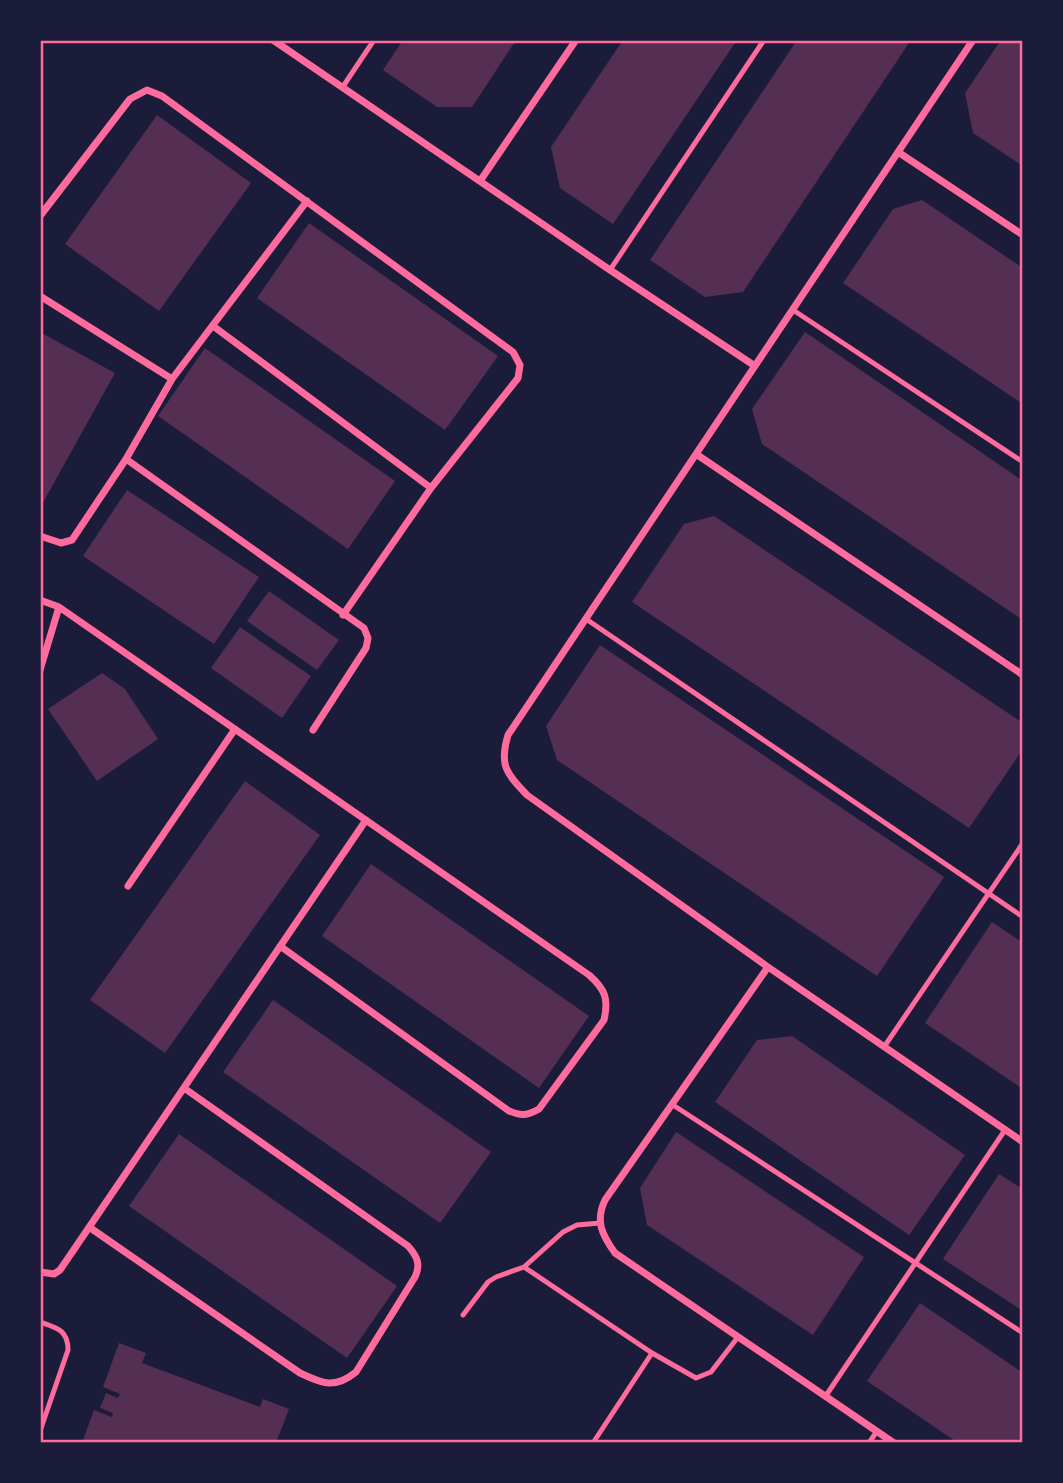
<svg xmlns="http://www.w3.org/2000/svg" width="1063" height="1483" viewBox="0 0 1063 1483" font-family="Karla,sans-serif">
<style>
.building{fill:#542f53}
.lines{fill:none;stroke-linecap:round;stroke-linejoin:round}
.service{stroke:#ff6b9d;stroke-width:5}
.minor{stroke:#ff6b9d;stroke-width:7}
.neatline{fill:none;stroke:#ff6b9d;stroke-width:2.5}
</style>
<rect width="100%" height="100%" fill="#1b1b3a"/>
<path class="building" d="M 403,40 L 516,40 L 472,107 L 437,107 L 383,70 Z
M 623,40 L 737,40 L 613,224 L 560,188 L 551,147 Z
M 797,40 L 911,40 L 743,292 L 705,297 L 650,260 Z
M 1001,40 L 1023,41 L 1023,166 L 973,133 L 965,93 Z
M 157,115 L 251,183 L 159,311 L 65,244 Z
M 922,200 L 1023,268 L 1023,404 L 843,283 L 893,209 Z
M 309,223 L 498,356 L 445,430 L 257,298 Z
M 40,332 L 115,373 L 40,508 Z
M 805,332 L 1023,481 L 1023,620 L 762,444 L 752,409 Z
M 205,348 L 395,481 L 348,549 L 158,416 Z
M 127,490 L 259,577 L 214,644 L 83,556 Z
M 714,516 L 1023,723 L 1023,749 L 969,828 L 632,602 L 684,524 Z
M 269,591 L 339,640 L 317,670 L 247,621 Z
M 240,627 L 311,676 L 282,718 L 211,668 Z
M 600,645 L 944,877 L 877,976 L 557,760 L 546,726 Z
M 102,673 L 125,689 L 158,739 L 97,781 L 48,709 Z
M 245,781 L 320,835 L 165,1053 L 90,1000 Z
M 371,864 L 589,1016 L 539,1088 L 322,936 Z
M 992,922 L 1023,943 L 1023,1089 L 925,1023 Z
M 273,1000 L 491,1152 L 440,1223 L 223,1072 Z
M 792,1036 L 965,1155 L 909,1235 L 715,1102 L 757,1040 Z
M 676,1132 L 864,1257 L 813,1335 L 647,1225 L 640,1188 Z
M 179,1134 L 397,1286 L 347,1358 L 129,1206 Z
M 999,1174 L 1023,1189 L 1023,1311 L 943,1259 Z
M 920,1303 L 1023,1373 L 1023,1443 L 958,1443 L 867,1381 Z
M 119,1343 L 146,1353 L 142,1363 L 260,1407 L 263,1399 L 289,1409 L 276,1443 L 82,1443 L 94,1410 L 112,1417 L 113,1413 L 100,1408 L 106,1393 L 118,1398 L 120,1394 L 103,1387 Z"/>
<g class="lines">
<path class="service" d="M 342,88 L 374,40
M 610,270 L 764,40
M 793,310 L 1023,462
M 586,619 L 1023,917
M 884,1047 L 1023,843
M 673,1105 L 1023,1333
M 600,1223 L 577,1225 L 563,1232 L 524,1267 L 652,1353 L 696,1378 L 711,1372 L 738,1337
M 463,1315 L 488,1282 L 496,1277 L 524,1267
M 40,1322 C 57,1328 68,1330 68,1350 L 40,1431
M 825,1397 L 1005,1130
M 593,1443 L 652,1353
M 869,1443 L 877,1431"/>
<path class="minor" d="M 273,40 L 610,270 L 755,366
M 973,40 L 508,735 C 499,765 506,773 527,795 L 768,967 L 1023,1142
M 898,152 L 1023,235
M 480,181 L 576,40
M 40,216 L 130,99 L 147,90 L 162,96 L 513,352 L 520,365 L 518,378 L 431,488 L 343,615
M 40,296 L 172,379
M 213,326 L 431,488
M 696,454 L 1023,675
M 126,459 L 364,628 L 368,638 L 366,648 L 313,730
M 40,536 L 61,543 L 72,540 L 126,459 L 172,379 L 307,201
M 40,600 L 59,607 L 589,975 C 605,989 609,999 604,1020 L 539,1109 C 527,1116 521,1116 509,1111 L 280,946
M 40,670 L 59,607
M 128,886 L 235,729
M 768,967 L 605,1200 C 595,1221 602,1235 615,1253 L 894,1443
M 89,1227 L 300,1373 C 323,1384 335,1389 356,1372 L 415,1277 C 421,1264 417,1256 408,1246 L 184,1088
M 40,1272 L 54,1274 L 60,1270 L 366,820"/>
</g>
<rect width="1063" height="1483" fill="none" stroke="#1b1b3a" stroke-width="84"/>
<rect x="42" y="42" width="979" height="1399" class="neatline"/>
</svg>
